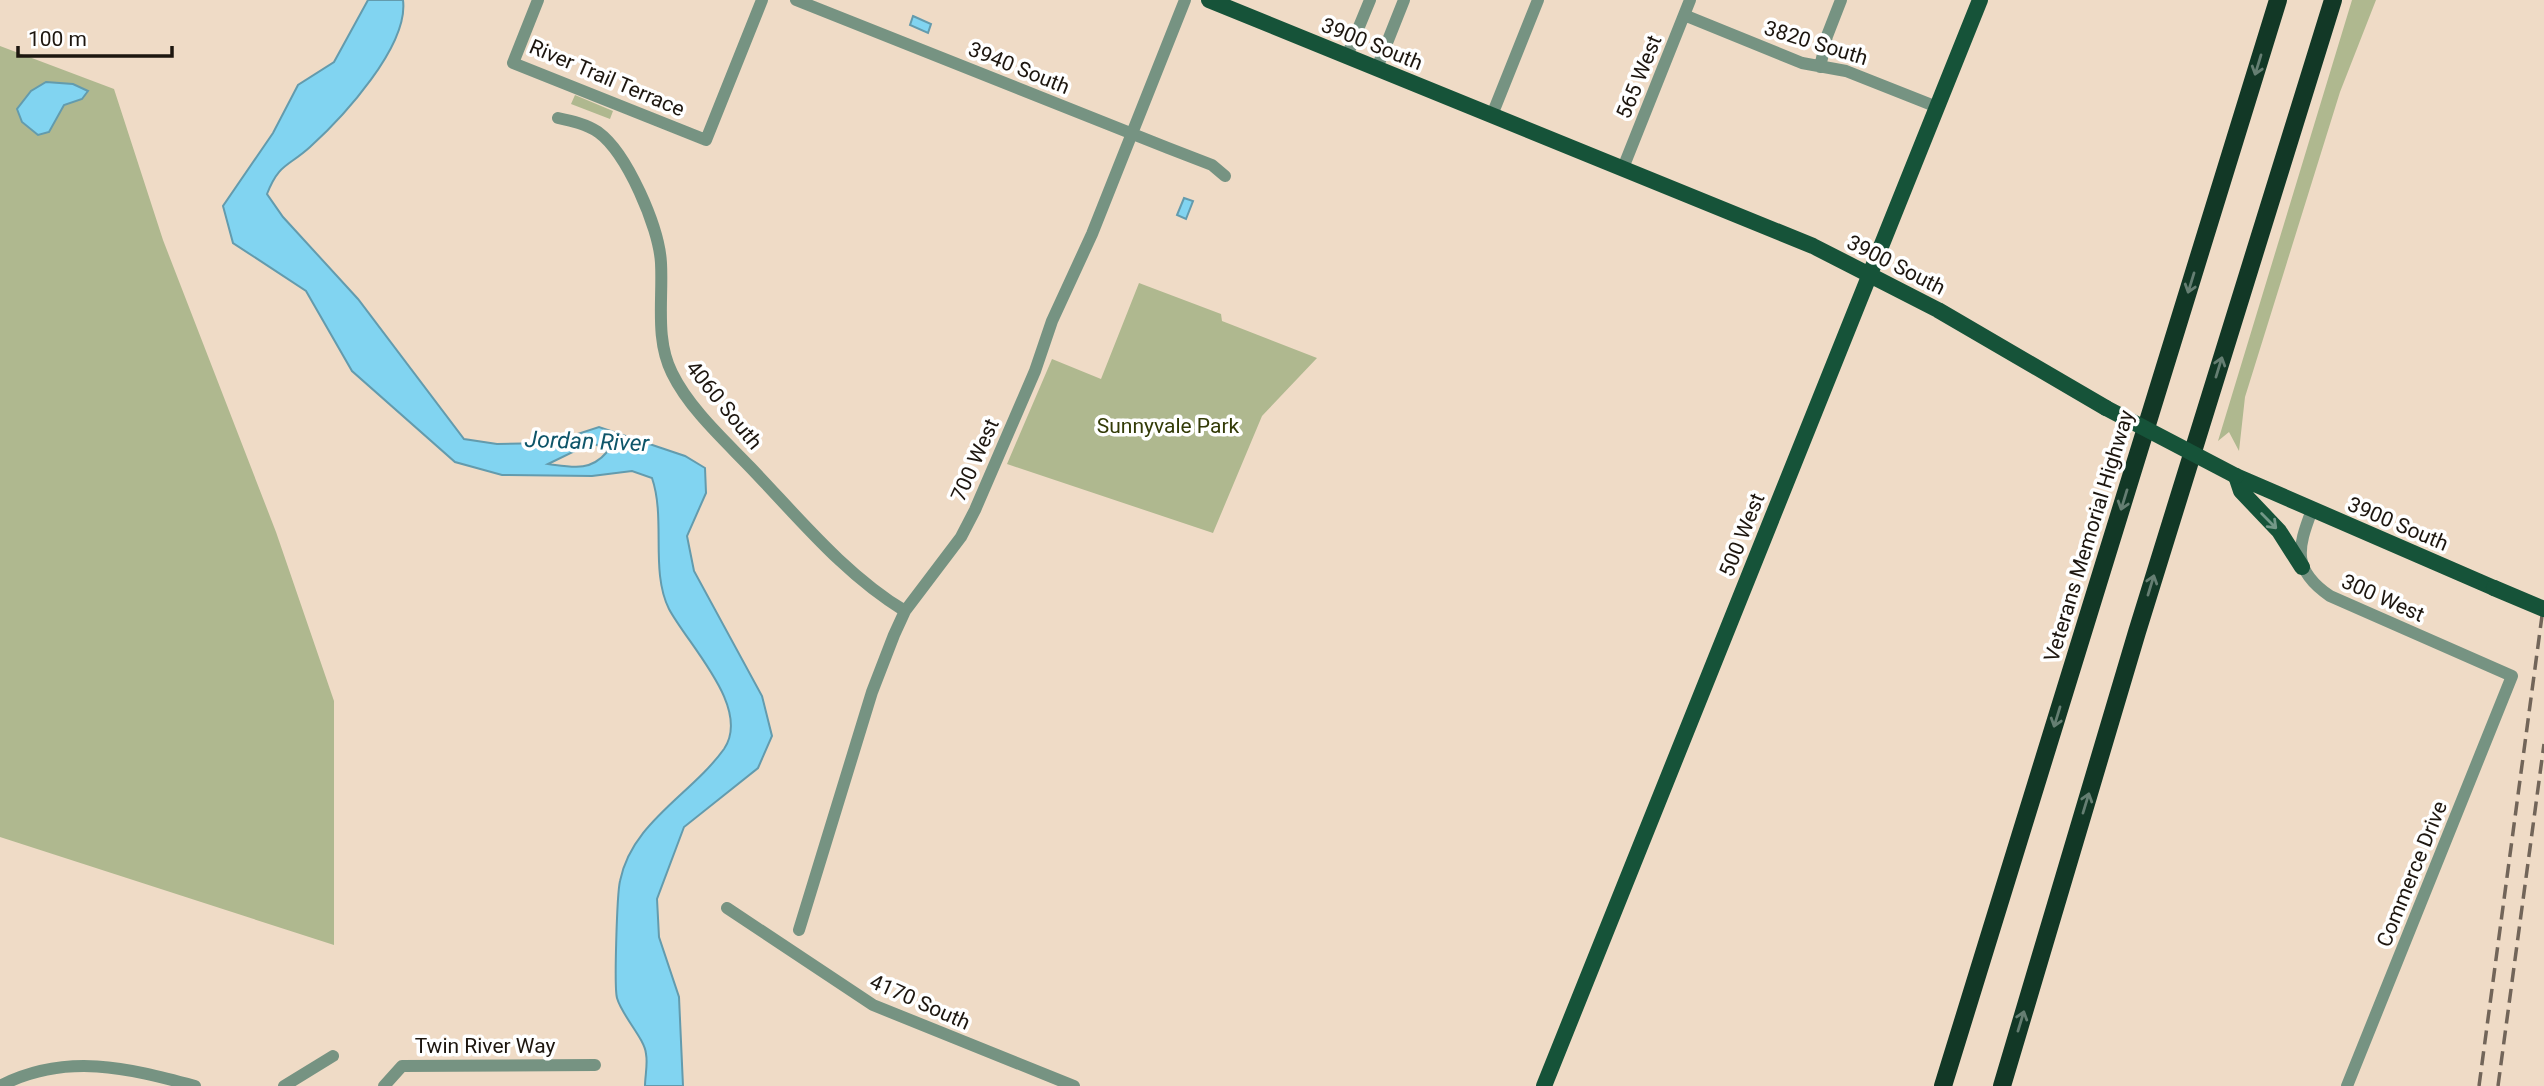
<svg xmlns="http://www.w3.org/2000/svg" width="2544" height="1086" viewBox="0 0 2544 1086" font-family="Roboto,sans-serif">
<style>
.green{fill:#afb88f}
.water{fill:#81d4f1;stroke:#639bad;stroke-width:2;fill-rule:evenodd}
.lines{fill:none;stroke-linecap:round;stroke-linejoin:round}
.minor{stroke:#769382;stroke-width:12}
.major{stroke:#165339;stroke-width:16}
.highway{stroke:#123826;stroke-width:18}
.rail{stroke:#726559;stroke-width:3.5;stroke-dasharray:14 7;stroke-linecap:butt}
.major-bridge{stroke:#165339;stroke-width:16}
.oneway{stroke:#657e72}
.oneway2{stroke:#739888}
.labels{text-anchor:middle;stroke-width:7;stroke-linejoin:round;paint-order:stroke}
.street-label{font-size:21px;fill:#1d160f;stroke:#fff}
.park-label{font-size:21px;fill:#333b07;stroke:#fff}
.water-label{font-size:23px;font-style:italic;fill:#0e5569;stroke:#fff}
</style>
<rect width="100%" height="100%" fill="#efdbc6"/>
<path class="green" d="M 2352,0 L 2376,0 L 2340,92 L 2245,397 L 2239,451 L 2229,432 L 2218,441 Z
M 0,46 L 114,89 L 163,240 L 276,532 L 334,701 L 334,945 L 0,837 Z
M 575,95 L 613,111 L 610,119 L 571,104 Z
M 1139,283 L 1221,314 L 1222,321 L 1317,358 L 1262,416 L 1213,533 L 1007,464 L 1052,359 L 1101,379 Z"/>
<path class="water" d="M 368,0 L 403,0 C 409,46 342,118 310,147 C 288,167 279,163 267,194 L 283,217 L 358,299 L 464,439 L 497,444 L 550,443 L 599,427 L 685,456 L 705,468 L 706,493 L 687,536 L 694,571 L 762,696 L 772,736 L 758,768 L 684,827 L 657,899 L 659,937 L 679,997 L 683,1086 L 645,1086 C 645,1076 648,1064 646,1054 C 645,1039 622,1016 617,998 C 614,987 617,894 620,881 C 632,822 691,795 724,749 C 752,708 688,645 669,609 C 650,571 666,519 652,478 L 632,471 L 592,476 L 502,475 L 455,462 L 352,371 L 306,291 L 233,243 L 223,206 L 273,133 L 298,85 L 334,62 ZM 591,443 L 605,448 L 607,452 C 590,472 572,467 548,464 Z
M 913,16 L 931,24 L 928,33 L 910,25 Z
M 46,82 L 73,84 L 88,91 L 82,99 L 64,105 L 49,132 L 38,135 L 22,122 L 17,109 L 31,91 Z
M 1184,198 L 1193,201 L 1186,219 L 1177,215 Z"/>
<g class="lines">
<path class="minor" d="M 538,0 L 513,63 L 706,140 L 762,0
M 796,0 L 1168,148 L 1212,165 L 1225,176
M 1684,15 L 1802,63 L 1846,71 L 1937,107
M 1347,56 L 1370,0
M 1820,67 L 1827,36 L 1841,0
M 1377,68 L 1404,0
M 1492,115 L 1538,0
M 558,118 C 572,121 586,124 598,132 C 627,153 659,227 661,263 C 663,300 655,339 672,373 C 689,408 723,439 750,467 C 798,517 845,575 905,611
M 1623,168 L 1690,0
M 2312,510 C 2297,549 2292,570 2330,596 L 2512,676 L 2347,1086
M 727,908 L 873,1005 L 1074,1086
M 799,930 L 872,692 L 894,635 L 905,611 L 961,537 L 975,510 L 1035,371 L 1052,321 L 1092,234 L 1185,0
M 0,1086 C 66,1052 128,1068 195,1086
M 284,1086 L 333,1056
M 384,1086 L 402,1066 L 595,1065"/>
<path class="major" d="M 1209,0 L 1813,246 L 1938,310 L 2106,408
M 2236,476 L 2494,588
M 2236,476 L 2241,491 L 2279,531 L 2302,567
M 1544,1086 C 1689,724 1832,361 1980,0"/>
<path class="highway" d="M 1943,1086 L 2278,0
M 2002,1086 L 2137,632 L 2333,0"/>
<path class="rail" d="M 2479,1086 L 2544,601
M 2498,1086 L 2544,744"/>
<path class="major-bridge" d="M 2106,408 L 2236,476
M 2494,588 L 2544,609"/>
</g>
<defs><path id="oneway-shaft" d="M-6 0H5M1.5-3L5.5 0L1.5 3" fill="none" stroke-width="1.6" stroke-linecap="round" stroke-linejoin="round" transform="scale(1.75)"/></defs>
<g class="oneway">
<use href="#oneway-shaft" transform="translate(2258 65) rotate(107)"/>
<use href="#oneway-shaft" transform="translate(2191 283) rotate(107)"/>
<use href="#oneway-shaft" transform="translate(2219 367) rotate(-73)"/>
<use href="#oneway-shaft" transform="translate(2124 500) rotate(107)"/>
<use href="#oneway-shaft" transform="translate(2151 585) rotate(-73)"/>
<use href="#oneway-shaft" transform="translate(2057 717) rotate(107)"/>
<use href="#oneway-shaft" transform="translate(2086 803) rotate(-73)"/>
<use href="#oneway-shaft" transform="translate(2021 1021) rotate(-73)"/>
</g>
<use class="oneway2" href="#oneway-shaft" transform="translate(2269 521) rotate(45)"/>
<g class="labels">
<g class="street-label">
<text transform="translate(1816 43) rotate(17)" y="7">3820 South</text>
<text transform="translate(1372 44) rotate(22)" y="7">3900 South</text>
<text transform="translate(1019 68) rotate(22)" y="7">3940 South</text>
<text transform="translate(1639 77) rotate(-68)" y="7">565 West</text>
<text transform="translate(607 78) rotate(23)" y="7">River Trail Terrace</text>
<text transform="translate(1896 265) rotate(27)" y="7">3900 South</text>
<text transform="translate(724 405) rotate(51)" y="7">4060 South</text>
<text transform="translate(975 460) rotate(-66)" y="7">700 West</text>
<text transform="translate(2398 524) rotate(23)" y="7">3900 South</text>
<text transform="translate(1742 535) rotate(-68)" y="7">500 West</text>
<text transform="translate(2089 536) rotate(-73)" y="7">Veterans Memorial Highway</text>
<text transform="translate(2383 598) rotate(24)" y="7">300 West</text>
<text transform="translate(2412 874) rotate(-68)" y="7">Commerce Drive</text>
<text transform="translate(920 1002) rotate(24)" y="7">4170 South</text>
<text x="485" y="1053">Twin River Way</text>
</g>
<g class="park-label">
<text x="1168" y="433">Sunnyvale Park</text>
</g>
<g class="water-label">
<text transform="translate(587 441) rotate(2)" y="8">Jordan River</text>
</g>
</g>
<path d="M18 46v10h154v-10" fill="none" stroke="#1d160f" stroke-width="3.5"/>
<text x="28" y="46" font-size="21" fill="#1d160f" stroke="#ffffff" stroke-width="5" paint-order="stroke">100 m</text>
</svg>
